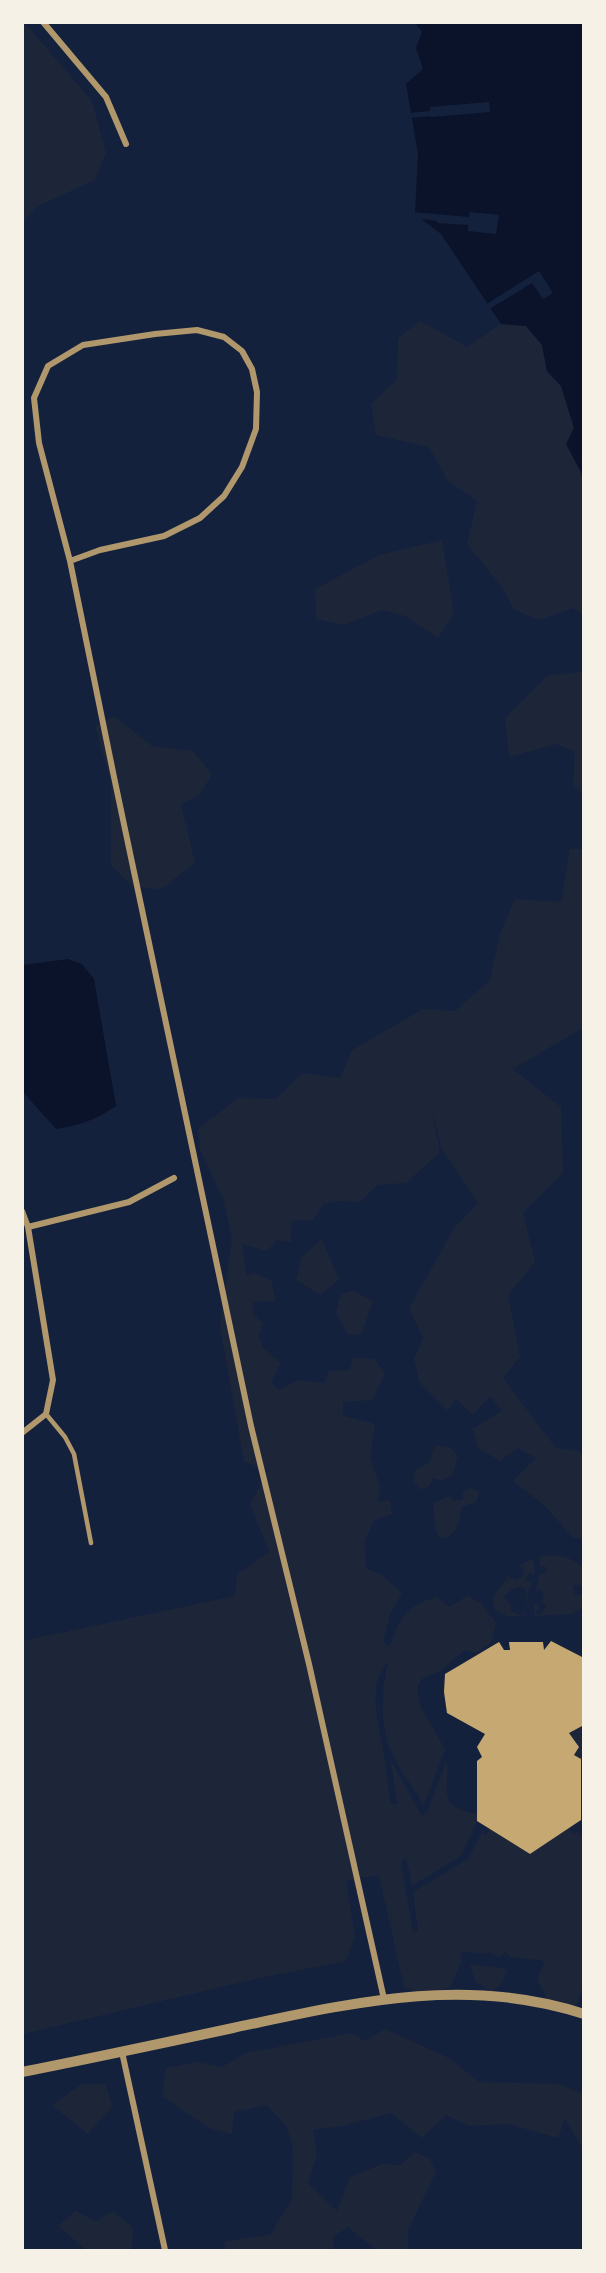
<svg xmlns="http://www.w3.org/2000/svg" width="606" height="2273" viewBox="0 0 606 2273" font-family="'Exo 2',sans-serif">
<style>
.green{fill:#1d2539;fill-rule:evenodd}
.water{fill:#0b132b}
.pier{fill:#14213d}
.building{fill:#c6a872}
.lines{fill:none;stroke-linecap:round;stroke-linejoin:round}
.service{stroke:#b1986c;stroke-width:4.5}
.minor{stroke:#b1986c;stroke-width:6}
.tertiary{stroke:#b1986c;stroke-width:10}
</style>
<rect width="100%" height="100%" fill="#14213d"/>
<path class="green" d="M 25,23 L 92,101 L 106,153 L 95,180 L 38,206 L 23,222 L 22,23 Z
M 420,321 L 467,347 L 501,324 L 526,326 L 542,345 L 547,372 L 561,386 L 574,428 L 581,475 L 583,476 L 583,615 L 573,608 L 540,620 L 514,610 L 502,587 L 467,544 L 477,501 L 448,481 L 429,447 L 376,435 L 371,404 L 397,379 L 398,338 Z
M 442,540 L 454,614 L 438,638 L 405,616 L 382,610 L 343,625 L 316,619 L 315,589 L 379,555 Z
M 581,672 L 584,675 L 583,795 L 573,786 L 575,752 L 557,744 L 509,757 L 505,718 L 547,676 Z
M 114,716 L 152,746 L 193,751 L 212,775 L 198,796 L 181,804 L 195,863 L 160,890 L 131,885 L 111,865 L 111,783 L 95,726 Z
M 570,849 L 583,849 L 583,1028 L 513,1069 L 561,1107 L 563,1173 L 523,1213 L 535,1262 L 508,1295 L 520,1357 L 503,1378 L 556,1448 L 580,1451 L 583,1456 L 583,1539 L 572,1537 L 544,1505 L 513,1481 L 536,1458 L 518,1448 L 500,1461 L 478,1448 L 472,1429 L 502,1411 L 490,1396 L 473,1415 L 456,1399 L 448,1411 L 420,1383 L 414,1359 L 423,1338 L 409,1308 L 455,1227 L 478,1203 L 442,1149 L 432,1111 L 440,1152 L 406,1183 L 377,1185 L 360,1202 L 338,1201 L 323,1204 L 313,1220 L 292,1221 L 290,1234 L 292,1242 L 277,1240 L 267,1251 L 242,1244 L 247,1276 L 253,1273 L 271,1280 L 276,1301 L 253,1302 L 253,1314 L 263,1323 L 259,1336 L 263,1348 L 281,1363 L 271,1382 L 278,1390 L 299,1380 L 324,1383 L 329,1371 L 350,1370 L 353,1358 L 375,1359 L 385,1373 L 373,1400 L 343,1402 L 343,1416 L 375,1424 L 370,1458 L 380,1486 L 378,1502 L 390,1500 L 392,1514 L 374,1520 L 365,1541 L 366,1568 L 382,1575 L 402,1593 L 390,1614 L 383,1642 L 390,1647 C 398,1619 408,1604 437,1597 L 449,1607 L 467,1596 L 481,1603 L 496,1623 L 491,1643 L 476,1653 L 465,1650 L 440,1671 L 423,1678 L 417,1686 L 420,1705 L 445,1749 L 424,1805 C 413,1787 398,1769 390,1749 C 380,1728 382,1685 388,1662 C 366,1684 379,1725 384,1753 C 386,1770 388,1787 391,1804 L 397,1804 L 391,1761 L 422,1816 L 427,1812 L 447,1760 C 450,1791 435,1806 477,1814 L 477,1821 L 461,1856 L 412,1886 L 406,1857 L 401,1862 L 413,1932 L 418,1930 L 413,1892 L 468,1859 L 482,1832 L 486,1835 L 490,1829 L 530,1854 L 569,1828 L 573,1834 L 578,1831 L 584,1839 L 584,1986 L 574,2009 L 549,2003 L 537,1979 L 545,1961 L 511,1957 L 505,1952 L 499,1958 L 491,1952 L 481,1954 L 461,1951 L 461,1963 L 450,1988 L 424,1994 L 404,1987 L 379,1875 L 346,1881 L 355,1936 L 346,1961 L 255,1979 L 23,2034 L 22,1641 L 235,1596 L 237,1574 L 269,1552 L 250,1504 L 269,1470 L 244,1462 L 220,1326 L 232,1238 L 223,1199 L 200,1149 L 198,1129 L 238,1098 L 276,1099 L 302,1073 L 340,1078 L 352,1050 L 423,1009 L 455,1011 L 490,980 L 500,933 L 515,899 L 561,902 Z
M 322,1239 L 339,1280 L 320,1295 L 296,1280 L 302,1257 Z
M 354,1291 L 373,1301 L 361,1334 L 348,1335 L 336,1312 L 341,1294 Z
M 435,1446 L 450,1447 L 458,1456 L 453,1474 L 442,1481 L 433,1478 L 430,1485 L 421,1490 L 413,1481 L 415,1470 L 429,1462 Z
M 471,1487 L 479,1493 L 476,1502 L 461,1507 C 460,1521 457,1539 439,1538 L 435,1528 L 433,1503 L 450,1496 L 453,1501 L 463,1500 L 463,1492 Z
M 552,1555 C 564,1556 575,1559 583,1568 L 583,1588 L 578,1584 L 573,1586 L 575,1595 L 583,1595 L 583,1608 L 572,1614 L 535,1616 L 534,1603 L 539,1605 L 536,1614 L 543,1613 L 546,1605 L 542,1601 L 544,1595 L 541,1589 L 537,1590 L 534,1596 L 540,1573 L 545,1574 L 546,1567 L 540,1566 L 540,1556 Z
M 532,1558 L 535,1567 L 534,1574 L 529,1573 L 526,1580 L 532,1582 L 527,1595 L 526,1615 C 514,1617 503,1618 494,1608 L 493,1596 L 511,1573 L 510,1578 L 516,1580 L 523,1575 L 523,1568 L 519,1566 ZM 519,1587 L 526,1590 L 526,1611 L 522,1616 L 511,1611 L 511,1605 L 504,1597 L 512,1589 Z
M 583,1725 L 583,1826 L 580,1820 L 581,1760 L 574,1755 L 579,1747 L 569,1733 Z
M 470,1964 L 507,1969 L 503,1981 L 492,1993 L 475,1981 Z
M 385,2029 L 449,2058 L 479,2082 L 559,2084 L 583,2094 L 583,2149 L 565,2119 L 558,2138 L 508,2124 L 469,2126 L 446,2115 L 422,2138 L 391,2113 L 343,2126 L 313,2130 L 317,2155 L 308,2183 L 337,2211 L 350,2177 L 382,2164 L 400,2165 L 415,2152 L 430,2159 L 436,2172 L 408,2230 L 408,2250 L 376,2250 L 348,2227 L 333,2237 L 334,2250 L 224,2250 L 225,2241 L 270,2235 L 292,2199 L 293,2150 L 287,2127 L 267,2105 L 234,2112 L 232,2134 L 209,2128 L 162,2096 L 166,2068 L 198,2062 L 222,2067 L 246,2053 L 352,2033 L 365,2041 Z
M 82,2084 L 106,2084 L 112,2107 L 88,2134 L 52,2105 Z
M 75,2211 L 96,2221 L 112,2211 L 133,2227 L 132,2250 L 86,2250 L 58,2226 Z"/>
<path class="water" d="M 415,23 L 583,23 L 583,476 L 566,444 L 574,428 L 561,386 L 547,371 L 542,345 L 526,326 L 501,324 L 441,234 L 415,214 L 418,154 L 406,84 L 423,69 L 416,48 L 422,32 Z
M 68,959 L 82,964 L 94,979 L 116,1106 C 97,1119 79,1126 56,1129 L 23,1092 L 23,965 Z"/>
<path class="pier" d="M 489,102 L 490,112 L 430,117 L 429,116 L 410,118 L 409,113 L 430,111 L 430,107 Z
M 412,212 L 469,217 L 470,212 L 499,215 L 496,234 L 468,231 L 468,225 L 437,223 L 437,221 L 415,218 Z
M 539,271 L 553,293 L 543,299 L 532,283 L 488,310 L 485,305 Z"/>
<path class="building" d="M 551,1641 L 584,1658 L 584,1725 L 569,1733 L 579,1747 L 574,1755 L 581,1759 L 581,1820 L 530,1854 L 477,1821 L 477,1761 L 482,1757 L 477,1747 L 485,1734 L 447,1713 L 444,1692 L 445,1674 L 499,1642 L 504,1650 L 510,1650 L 509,1642 L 543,1642 L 544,1650 Z"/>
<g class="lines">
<path class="service" d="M 46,1414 L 65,1437 L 74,1454 L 91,1543"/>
<path class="minor" d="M 43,22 L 106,97 L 126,144
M 70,561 L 100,550 L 164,536 L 200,518 L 224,496 L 242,467 L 256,429 L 257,392 L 252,369 L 242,351 L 224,337 L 197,330 L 155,334 L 83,345 L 48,366 L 34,398 L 39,443 L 70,561 L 114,777 L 251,1426 L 309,1664 L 384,1999
M 22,1211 L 28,1227 L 53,1380 L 46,1414 L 22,1433
M 28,1227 L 129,1202 L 174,1178
M 122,2052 L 165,2250"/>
<path class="tertiary" d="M 22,2072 C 93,2058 163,2043 233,2028 C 351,2003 465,1975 584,2014"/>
</g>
<rect width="606" height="2273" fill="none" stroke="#f6f1e7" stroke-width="48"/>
</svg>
